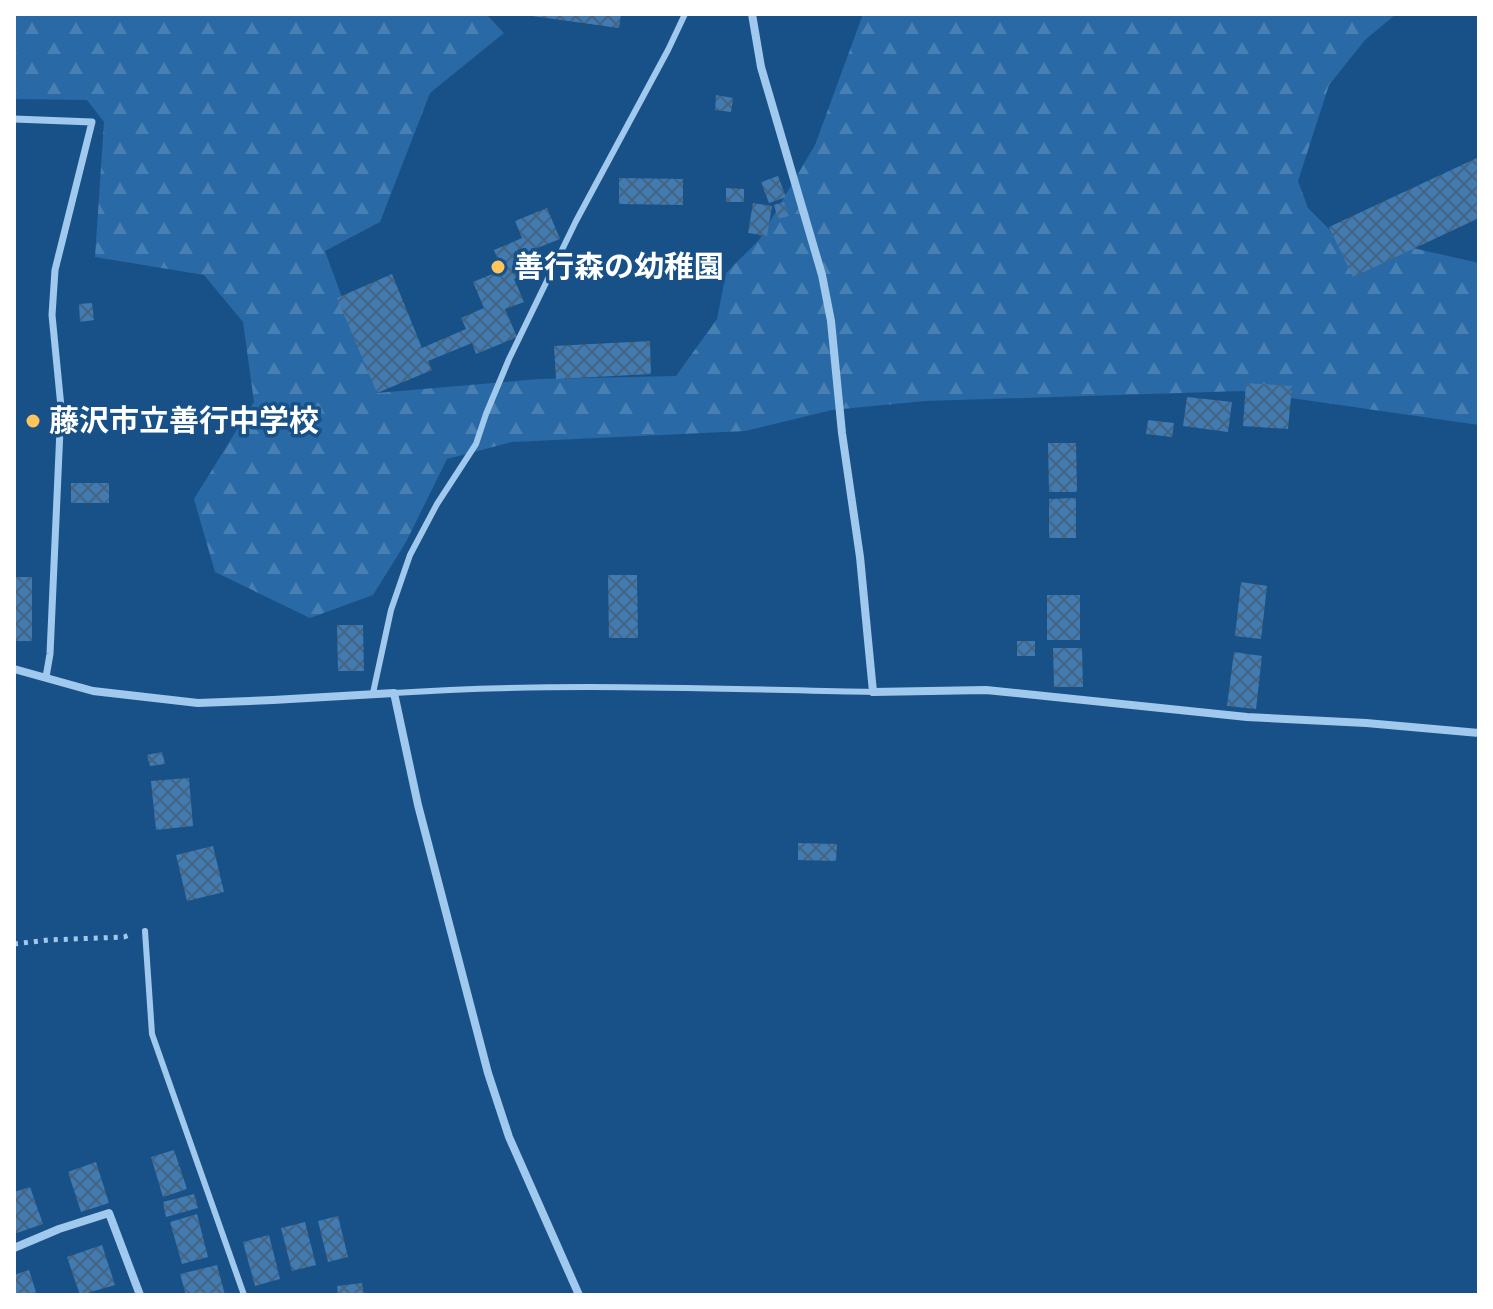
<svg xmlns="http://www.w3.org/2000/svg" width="1493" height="1309" viewBox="0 0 1493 1309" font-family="Cabin,'Noto Sans JP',sans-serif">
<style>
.forest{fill:url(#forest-firs)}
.building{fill:url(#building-cross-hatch)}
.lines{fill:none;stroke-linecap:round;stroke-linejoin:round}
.path{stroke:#a0c9ed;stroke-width:5;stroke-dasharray:4 6;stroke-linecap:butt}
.service{stroke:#a0c9ed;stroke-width:6}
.pedestrian{stroke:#a0c9ed;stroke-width:7}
.minor{stroke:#a0c9ed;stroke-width:8}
.poi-dot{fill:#ffc55d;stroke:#185188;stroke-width:3}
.labels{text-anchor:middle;stroke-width:7;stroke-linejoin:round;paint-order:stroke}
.poi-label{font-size:30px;font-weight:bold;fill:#fff;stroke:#185188;text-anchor:start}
</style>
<defs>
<pattern id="forest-firs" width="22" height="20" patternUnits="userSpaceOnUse" patternTransform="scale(2)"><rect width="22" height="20" fill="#2869a6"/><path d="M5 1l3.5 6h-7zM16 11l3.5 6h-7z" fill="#4880b3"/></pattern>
<pattern id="building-cross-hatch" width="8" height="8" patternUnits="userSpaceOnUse" patternTransform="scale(2)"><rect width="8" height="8" fill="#417bb2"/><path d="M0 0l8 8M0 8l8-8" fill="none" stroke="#46647f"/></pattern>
</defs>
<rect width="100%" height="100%" fill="#185188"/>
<path class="forest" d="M 14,14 L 486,14 L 504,33 L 430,93 L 380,222 L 325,251 L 377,393 L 539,379 L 676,376 L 717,319 L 726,273 L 759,240 L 815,145 L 863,14 L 1396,14 L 1365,40 L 1329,85 L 1298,181 L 1308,208 L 1329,229 L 1479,263 L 1479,425 L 1242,391 L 925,401 L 832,410 L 745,431 L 512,442 L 447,459 L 406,542 L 373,595 L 310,618 L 215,572 L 194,499 L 254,402 L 243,322 L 204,275 L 95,257 L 104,122 L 87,100 L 14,99 Z"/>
<path class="building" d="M 532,14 L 621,14 L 619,28 L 532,16 Z
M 716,95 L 733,98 L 731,112 L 715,110 Z
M 1479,157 L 1479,218 L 1353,277 L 1329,227 Z
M 778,176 L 786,197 L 769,203 L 761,182 Z
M 619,178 L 683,179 L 683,205 L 619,204 Z
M 726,188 L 744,189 L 744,202 L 726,202 Z
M 784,202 L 789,216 L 778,219 L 774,205 Z
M 753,203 L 772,206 L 767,236 L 748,233 Z
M 547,208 L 560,239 L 537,248 L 544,266 L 514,279 L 524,302 L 505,309 L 517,337 L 476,354 L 472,343 L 428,361 L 432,370 L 377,393 L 337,298 L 392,274 L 422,348 L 466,329 L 461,318 L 484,308 L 473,282 L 502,270 L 494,250 L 522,238 L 515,221 Z
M 92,303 L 94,320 L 80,322 L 79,304 Z
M 650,341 L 651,374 L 556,379 L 554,346 Z
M 1246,383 L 1292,386 L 1288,429 L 1243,426 Z
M 1187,397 L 1232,402 L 1228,432 L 1183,426 Z
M 1148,420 L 1174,423 L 1172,437 L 1146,434 Z
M 1048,443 L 1076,443 L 1077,492 L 1049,492 Z
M 71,483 L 109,483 L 109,503 L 71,503 Z
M 1076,498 L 1076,538 L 1049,538 L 1049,499 Z
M 608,575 L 637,575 L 638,638 L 609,638 Z
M 16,577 L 32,577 L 32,641 L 14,641 L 14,600 L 16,600 Z
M 1241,582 L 1267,586 L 1261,639 L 1235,636 Z
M 1047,595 L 1080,595 L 1080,640 L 1047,640 Z
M 337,625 L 363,625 L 364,671 L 338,671 Z
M 1017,641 L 1035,641 L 1035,656 L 1017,656 Z
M 1053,648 L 1082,648 L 1083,687 L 1054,687 Z
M 1234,652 L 1262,656 L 1256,709 L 1227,706 Z
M 162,752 L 165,764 L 150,766 L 147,755 Z
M 189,778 L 193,826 L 156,830 L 151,781 Z
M 798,843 L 837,844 L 836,861 L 798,860 Z
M 213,846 L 224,892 L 187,901 L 176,855 Z
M 174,1150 L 187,1189 L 163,1197 L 151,1157 Z
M 96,1162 L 109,1203 L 81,1212 L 68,1172 Z
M 30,1187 L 43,1224 L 14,1234 L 14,1192 Z
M 194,1194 L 198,1208 L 166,1217 L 163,1202 Z
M 197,1214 L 208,1257 L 182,1264 L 170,1222 Z
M 338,1216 L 348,1257 L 328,1262 L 318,1221 Z
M 305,1222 L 316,1265 L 292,1271 L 281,1228 Z
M 269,1235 L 280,1279 L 255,1286 L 243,1242 Z
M 102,1245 L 115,1285 L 80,1295 L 67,1257 Z
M 217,1265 L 225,1295 L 186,1295 L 180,1274 Z
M 29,1270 L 37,1295 L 15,1295 L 14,1275 Z
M 362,1283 L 364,1295 L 338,1295 L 337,1286 Z"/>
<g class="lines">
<path class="path" d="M 14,944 L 48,940 L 124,937 L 132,934"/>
<path class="service" d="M 373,693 L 391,610 L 410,555 L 437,504 L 476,444 L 486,414 L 509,359 L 576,221 L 668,50 L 685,14
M 394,693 C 553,682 713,689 873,692
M 145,931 L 152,1034 L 244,1295"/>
<path class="pedestrian" d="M 14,119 L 92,122 L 55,270 L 52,315 L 61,407 L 50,654 L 46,677"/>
<path class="minor" d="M 752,14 L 761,67 L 822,275 L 831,321 L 842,433 L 860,557 L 873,692 L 986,690 L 1247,717 L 1366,723 L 1479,733
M 14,669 L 93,691 L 198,703 L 273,700 L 394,693 L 418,805 L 488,1073 L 509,1137 L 579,1295
M 14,1248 L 59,1229 L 109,1213 L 140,1295"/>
</g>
<g class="poi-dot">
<circle cx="498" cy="267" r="8"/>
<circle cx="33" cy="421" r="8"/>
</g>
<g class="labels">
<g class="poi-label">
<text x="514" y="277">善行森の幼稚園</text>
<text x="49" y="431">藤沢市立善行中学校</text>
</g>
</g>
<rect width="1493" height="1309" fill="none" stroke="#ffffff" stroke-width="32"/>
</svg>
